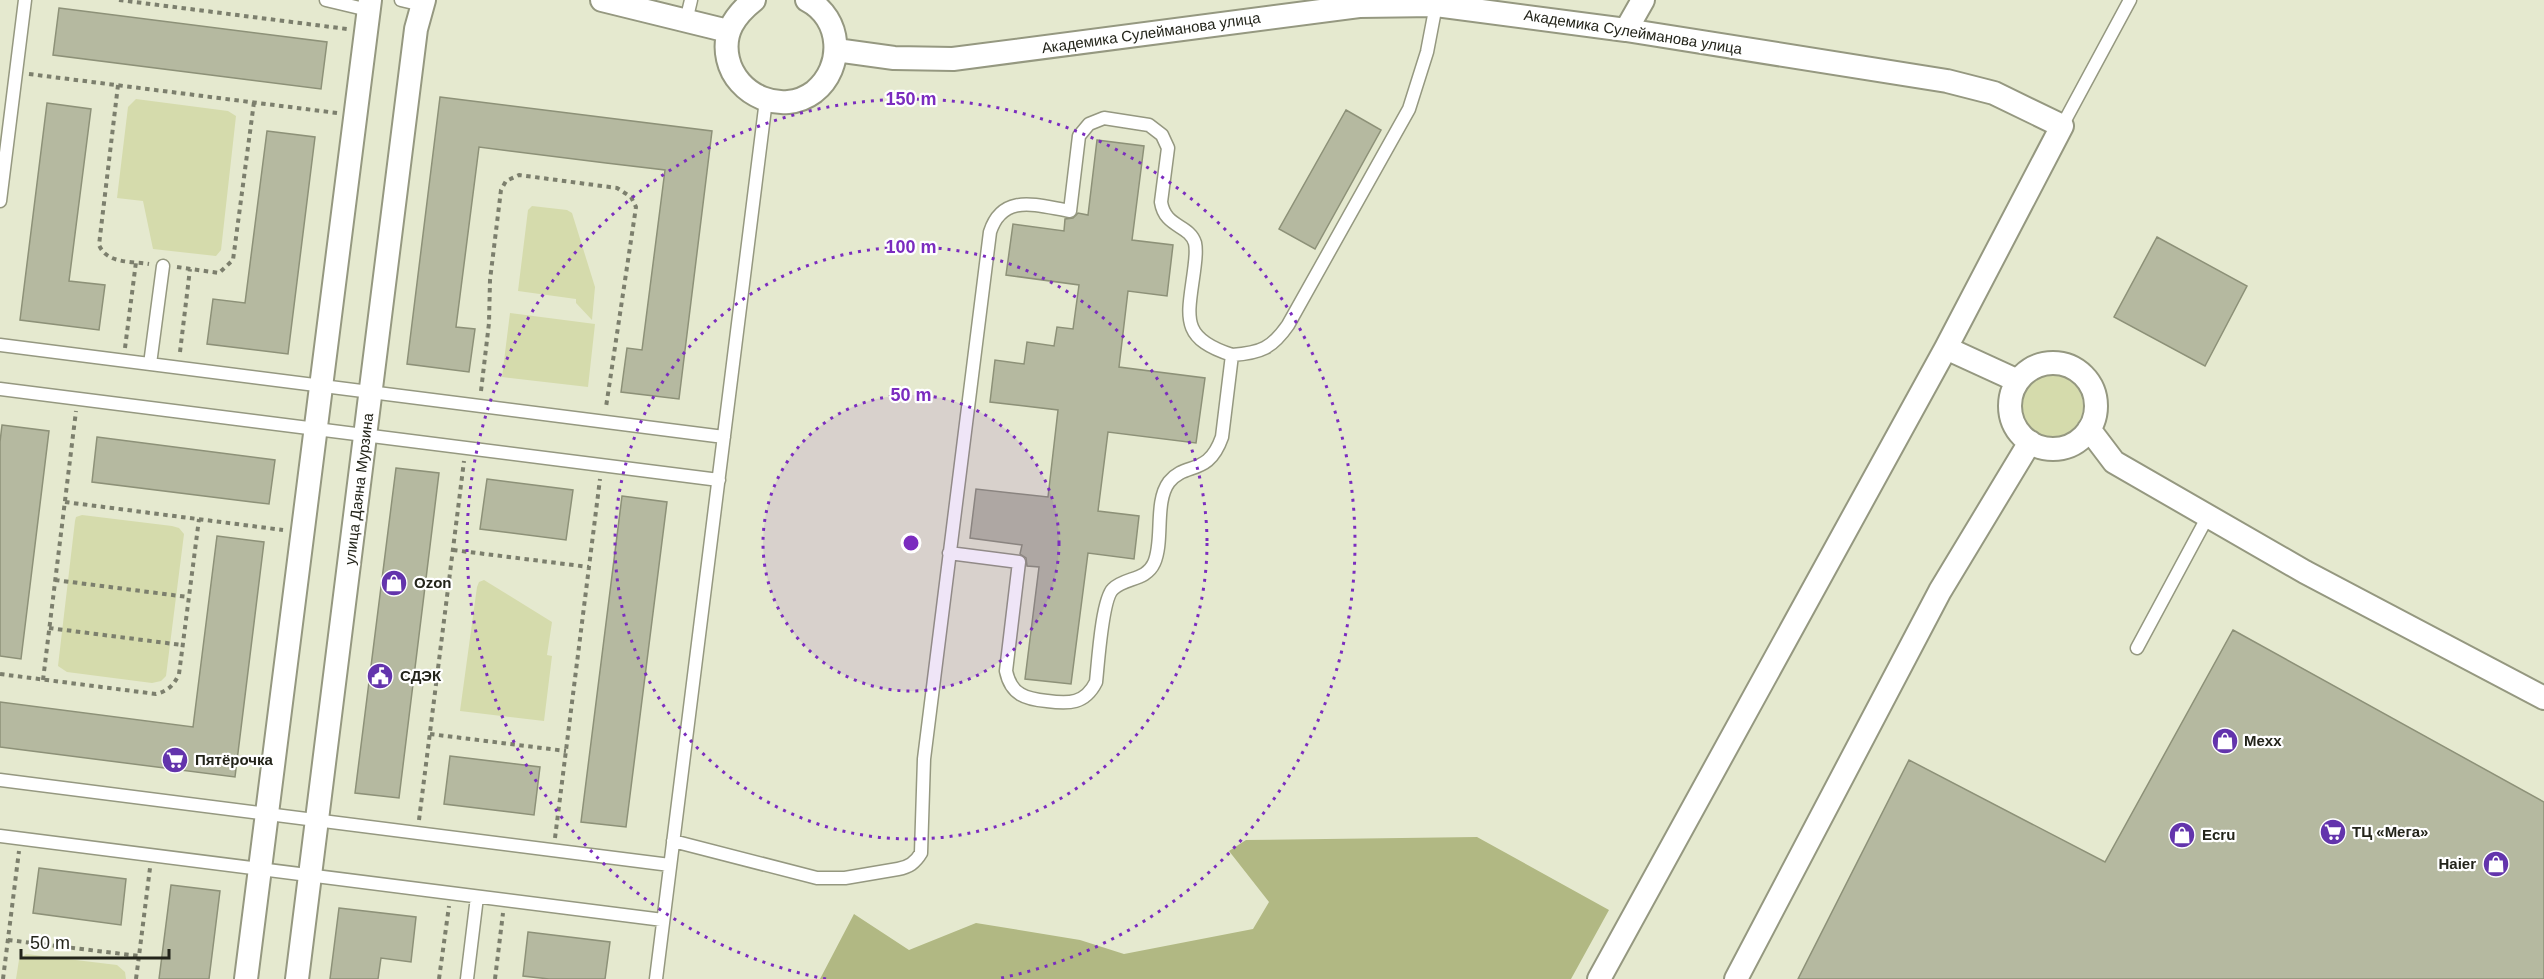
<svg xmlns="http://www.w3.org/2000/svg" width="2544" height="979" viewBox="0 0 2544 979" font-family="Helvetica,sans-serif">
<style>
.green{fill:#d5dbac}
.forest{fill:#b1b883}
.building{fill:#b5b9a0;stroke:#8d9178;stroke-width:1.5}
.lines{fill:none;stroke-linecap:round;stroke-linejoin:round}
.service-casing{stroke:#959880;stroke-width:15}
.minor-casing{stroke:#959880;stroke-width:26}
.path{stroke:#7c7f6d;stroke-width:4;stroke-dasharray:4.5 4.5;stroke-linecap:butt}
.service{stroke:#fff;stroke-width:12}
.minor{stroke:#fff;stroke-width:22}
.ring{fill:none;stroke:#7b2cbf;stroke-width:3;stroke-dasharray:3 6}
.labels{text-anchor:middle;stroke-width:4.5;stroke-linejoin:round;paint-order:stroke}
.street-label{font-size:15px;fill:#23241a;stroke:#fff}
.poi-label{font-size:15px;font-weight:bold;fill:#23241a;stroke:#fff;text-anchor:start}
.centre{fill:#7b2cbf;stroke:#fff;stroke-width:3}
.ring-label{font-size:18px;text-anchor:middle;font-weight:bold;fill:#7b2cbf;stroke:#fff;stroke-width:4.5;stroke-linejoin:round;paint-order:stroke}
</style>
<rect width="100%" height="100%" fill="#e5e9cf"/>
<path class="green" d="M 136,99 L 228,111 L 236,116 L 221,250 L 216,256 L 153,249 L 143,201 L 117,198 L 128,107 Z
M 532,206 L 567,210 L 572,213 L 595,287 L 592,320 L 576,303 L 576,299 L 518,291 L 528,210 Z
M 510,313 L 595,324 L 588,387 L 502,377 Z
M2021 406a31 31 0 1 1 62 0a31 31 0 1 1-62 0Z
M 82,515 L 172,526 L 179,528 L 184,534 L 166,676 L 161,681 L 152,683 L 67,672 L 58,666 L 75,521 L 76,517 Z
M 484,580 L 552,622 L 547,655 L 552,656 L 544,721 L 460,711 L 477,587 L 479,582 Z
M 26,954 L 117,965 L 125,972 L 126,979 L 16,979 L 19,960 Z"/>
<path class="forest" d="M 1477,837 L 1609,910 L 1571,979 L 820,979 L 854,914 L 909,950 L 976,923 L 1080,940 L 1124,954 L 1253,929 L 1269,902 L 1229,851 L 1246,840 Z"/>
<path class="building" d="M 59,8 L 327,42 L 321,89 L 53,55 Z
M 440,97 L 712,131 L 679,399 L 621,392 L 627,348 L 642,350 L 665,170 L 606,163 L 479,147 L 456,327 L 475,329 L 469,372 L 407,364 Z
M 47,103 L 91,109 L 69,281 L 105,285 L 99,330 L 20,320 Z
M 1346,110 L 1381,130 L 1315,249 L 1279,229 Z
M 267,131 L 315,137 L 288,354 L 207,344 L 213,299 L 245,303 Z
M 1097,140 L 1144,146 L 1132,240 L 1173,245 L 1167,296 L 1128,291 L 1119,367 L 1205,378 L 1196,443 L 1108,432 L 1098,511 L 1139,516 L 1134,559 L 1088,553 L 1071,684 L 1025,679 L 1039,567 L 1027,566 L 1026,558 L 1020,554 L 1022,545 L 970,538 L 976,489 L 1048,497 L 1058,410 L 990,402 L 995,360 L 1024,364 L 1027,342 L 1054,346 L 1057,327 L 1073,329 L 1079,285 L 1006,275 L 1013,224 L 1064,231 L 1065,219 L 1073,218 L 1078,213 L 1088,215 Z
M 2157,237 L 2247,286 L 2205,366 L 2114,317 Z
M 2,425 L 49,431 L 21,659 L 0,656 L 0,442 Z
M 97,437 L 275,460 L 269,504 L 92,482 Z
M 396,468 L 439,473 L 399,798 L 355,793 Z
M 487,479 L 573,490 L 566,540 L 480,529 Z
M 622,496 L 667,502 L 626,827 L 581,822 Z
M 217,536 L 264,542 L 235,777 L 0,747 L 0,702 L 193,727 Z
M 2233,630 L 2544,802 L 2544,979 L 1798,979 L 1909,760 L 2105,862 Z
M 450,756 L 540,767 L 534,815 L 444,804 Z
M 39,868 L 126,879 L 121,925 L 33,913 Z
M 171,885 L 220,891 L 209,979 L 159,979 Z
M 339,908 L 416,917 L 411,962 L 381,958 L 378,979 L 330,979 Z
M 528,932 L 610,942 L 605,979 L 549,979 L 523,976 Z"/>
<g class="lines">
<defs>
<path id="service" d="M 326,0 L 368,10
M 401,0 L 422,5
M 686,21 L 691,0
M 2062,126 L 2130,0
M 0,201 L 25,0
M 0,345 L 724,437
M 1232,355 C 1261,353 1272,348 1288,325 L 1409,109 L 1427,52 L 1436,5
M 150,364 L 163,266
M 0,389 L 719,480
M 2137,648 L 2208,516
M 0,780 L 670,865
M 0,836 L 663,920
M 673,841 L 817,878 L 845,878 L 898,869 C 909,867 915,863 921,853 L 924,759 L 990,232 C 1003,192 1038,206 1070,211 L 1079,136 L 1089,124 L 1104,118 L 1149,125 L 1162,135 L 1168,148 L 1161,202 C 1165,228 1189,224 1195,243 C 1197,252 1195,262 1194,271 C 1188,317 1179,338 1232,355 L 1222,437 C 1208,477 1186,461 1169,482 C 1154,502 1164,541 1154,563 C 1146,581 1125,577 1113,589 C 1102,599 1098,664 1096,682 C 1085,704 1069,704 1047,701 C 1026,699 1011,695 1006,671 L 1019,562 L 949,553
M 467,979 L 477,897
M 656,979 L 766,100"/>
<path id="minor" d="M 602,0 L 728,31
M 754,0 C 735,15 722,33 728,59 C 736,95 782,116 814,92 C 845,67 842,18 807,0
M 1626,30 L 1643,0
M 836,50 L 894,58 L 953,59 L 1359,6 L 1436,5 L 1626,30 L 1947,81 L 1994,93 L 2062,126 L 1946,348 L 1599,979
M 1946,348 L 2018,381
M2010 406a43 43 0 1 1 86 0a43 43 0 1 1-86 0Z
M 2089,429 L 2114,462 L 2305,572 L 2544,698
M 246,979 L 370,0
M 297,979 L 416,29 L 424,0
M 1736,979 L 1940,591 L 2030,442"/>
</defs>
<use href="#service" class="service-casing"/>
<use href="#minor" class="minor-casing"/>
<path class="path" d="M 119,0 L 347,29
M 29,74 L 337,113
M 118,85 L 99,245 C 107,264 131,261 149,264
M 177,267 L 219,273 L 233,260 L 254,102
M 125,348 L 136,262
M 180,352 L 190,269
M 481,391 L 489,323 L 490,280 L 501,190 L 506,181 L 519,175 L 617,188 L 631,197 L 636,207 L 606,407
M 65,502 L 283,530
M 453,550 L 589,567
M 55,580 L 188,597
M 49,628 L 182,645
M 0,674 L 156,694 C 168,691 174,685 179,674 L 199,519
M 43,680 L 76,411
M 430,734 L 566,751
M 419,820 L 464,461
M 555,838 L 600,479
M 8,940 L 139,956 L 150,868
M 3,979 L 19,851
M 136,979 L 139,956
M 439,979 L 449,906
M 495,979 L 503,913"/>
<use href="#service" class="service"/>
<use href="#minor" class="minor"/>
</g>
<circle cx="911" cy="543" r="148" fill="#7b2cbf" fill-opacity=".12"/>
<g class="ring">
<circle cx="911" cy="543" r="148"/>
<circle cx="911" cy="543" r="296"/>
<path d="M826 979A444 444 0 1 1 996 979"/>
</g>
<defs>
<symbol id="shop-disc" viewBox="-11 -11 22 22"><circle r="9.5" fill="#6334ac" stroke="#fff"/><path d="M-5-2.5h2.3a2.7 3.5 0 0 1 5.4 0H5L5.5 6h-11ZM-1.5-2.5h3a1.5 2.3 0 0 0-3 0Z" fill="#fff"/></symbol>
<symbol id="civic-disc" viewBox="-11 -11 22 22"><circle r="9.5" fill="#6334ac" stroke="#fff"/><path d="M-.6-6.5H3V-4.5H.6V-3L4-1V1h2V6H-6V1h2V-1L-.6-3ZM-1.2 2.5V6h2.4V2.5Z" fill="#fff"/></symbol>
<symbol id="supermarket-disc" viewBox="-11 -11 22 22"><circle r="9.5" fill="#6334ac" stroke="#fff"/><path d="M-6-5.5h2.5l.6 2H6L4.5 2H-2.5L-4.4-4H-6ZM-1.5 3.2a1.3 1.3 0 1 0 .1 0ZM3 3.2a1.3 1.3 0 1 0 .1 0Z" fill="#fff"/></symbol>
</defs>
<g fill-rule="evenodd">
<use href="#shop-disc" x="379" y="568" width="30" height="30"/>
<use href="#civic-disc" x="365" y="661" width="30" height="30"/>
<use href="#shop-disc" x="2210" y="726" width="30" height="30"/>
<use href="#supermarket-disc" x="160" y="745" width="30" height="30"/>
<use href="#supermarket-disc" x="2318" y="817" width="30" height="30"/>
<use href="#shop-disc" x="2167" y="820" width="30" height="30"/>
<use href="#shop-disc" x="2481" y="849" width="30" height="30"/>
</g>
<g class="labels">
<g class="street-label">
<text transform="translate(1633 32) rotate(9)" y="5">Академика Сулейманова улица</text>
<text transform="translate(1151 33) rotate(-8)" y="5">Академика Сулейманова улица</text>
<text transform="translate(359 489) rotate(-83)" y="5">улица Даяна Мурзина</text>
</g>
<g class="poi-label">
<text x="414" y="588">Ozon</text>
<text x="400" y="681">СДЭК</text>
<text x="2244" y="746">Mexx</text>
<text x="195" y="765">Пятёрочка</text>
<text x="2352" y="837">ТЦ «Мега»</text>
<text x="2202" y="840">Ecru</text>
<text x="2476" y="869" text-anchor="end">Haier</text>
</g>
</g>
<circle cx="911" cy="543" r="9" class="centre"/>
<g class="ring-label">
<text x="911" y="105">150 m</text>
<text x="911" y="253">100 m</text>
<text x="911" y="401">50 m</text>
</g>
<path d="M21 949v9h148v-9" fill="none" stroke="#23241a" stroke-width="3"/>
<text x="30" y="949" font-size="18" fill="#23241a" stroke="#ffffff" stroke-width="4.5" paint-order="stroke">50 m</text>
</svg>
